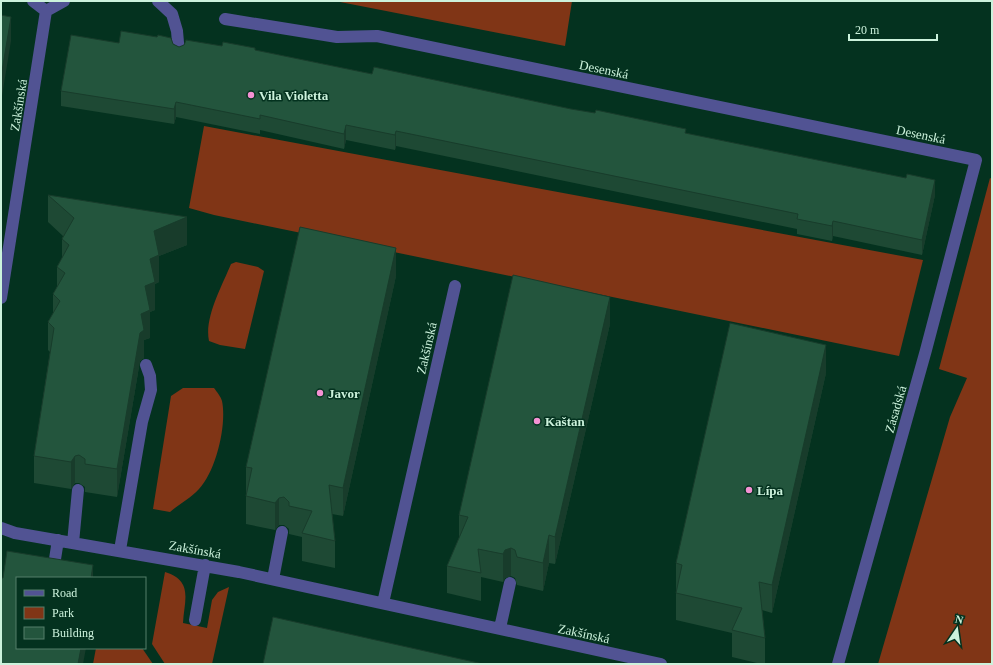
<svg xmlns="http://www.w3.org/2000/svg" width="993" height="665" viewBox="0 0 993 665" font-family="'Times New Roman',serif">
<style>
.green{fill:#803516}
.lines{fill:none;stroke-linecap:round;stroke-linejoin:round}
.minor{stroke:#515393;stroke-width:12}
.wall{fill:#1e4934}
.shaded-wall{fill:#183c2b}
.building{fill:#23553d;stroke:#183c2b}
.poi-dot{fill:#f491d3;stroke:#04321f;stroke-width:1.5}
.labels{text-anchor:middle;stroke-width:3;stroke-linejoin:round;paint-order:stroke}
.street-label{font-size:13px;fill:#ccf2dc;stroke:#04321f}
.poi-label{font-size:13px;font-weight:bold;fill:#ccf2dc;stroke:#04321f;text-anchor:start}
</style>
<rect width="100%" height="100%" fill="#04321f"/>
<path class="green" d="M 335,1 L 572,1 L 565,46 Z
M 204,126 L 923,260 L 899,356 L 214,215 L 189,208 Z
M 990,178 L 992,179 L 992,664 L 878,664 L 950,417 L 967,378 L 939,369 Z
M 236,262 L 258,267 L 264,271 L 245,349 L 220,345 L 209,341 C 204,318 222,286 231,264 Z
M 183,388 L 214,388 C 217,392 221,397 222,401 C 227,425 216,471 199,489 C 191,498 179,504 170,512 L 153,509 L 171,396 Z
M 165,572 C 194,581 184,601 183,623 L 207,628 L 212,600 L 218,592 L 229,587 L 212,664 L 165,664 L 152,644 Z
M 96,648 L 142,648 L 153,664 L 93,664 Z"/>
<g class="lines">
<path class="minor" d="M 33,1 L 46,11
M 158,1 L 172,14 L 177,31 L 179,54
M 46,11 L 64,1
M 225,19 L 337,37 L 377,36 L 976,160 L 926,350 L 838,664
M 1,298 L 46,11
M 1,528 L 15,533 L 239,572 L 661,664
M 73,543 L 78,490
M 120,550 L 142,422 L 151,390 L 150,376 L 146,365
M 52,578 L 58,540
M 273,579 L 282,532
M 383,603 L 455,286
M 195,620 L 205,565
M 500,628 L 510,583"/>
</g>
<path class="wall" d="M 119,43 L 173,44 L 179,47 L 222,46 L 255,50 L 372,74 L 686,133 L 935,195 L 922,255 L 833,236 L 832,241 L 797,234 L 797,229 L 396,146 L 395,150 L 346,140 L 344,149 L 260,130 L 260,134 L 176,117 L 174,124 L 61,106 L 61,91 Z
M 48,195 L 187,245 L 159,256 L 159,282 L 155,284 L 155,310 L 150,312 L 150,338 L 144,340 L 144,358 L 140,361 L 117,497 L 85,492 L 85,487 L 79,483 L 75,483 L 71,489 L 34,483 L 34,456 L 50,352 L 48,350 L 48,322 L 53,314 L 53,294 L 57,287 L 57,267 L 62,258 L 62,239 L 63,236 L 48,222 Z
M 396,276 L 343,516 L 332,514 L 335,541 L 335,568 L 302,561 L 302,537 L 289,534 L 289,529 L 284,525 L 279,525 L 275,530 L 246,524 L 246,467 Z
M 610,324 L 555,564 L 549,563 L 543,591 L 517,585 L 515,578 L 511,576 L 505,578 L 503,582 L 481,577 L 481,601 L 447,593 L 447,566 L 459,538 L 459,515 Z
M 826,373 L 772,613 L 762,610 L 765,638 L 765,664 L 761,664 L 732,657 L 732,633 L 676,620 L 676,563 Z"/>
<path class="shaded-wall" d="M 11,17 L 11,41 L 1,102 L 1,77 Z
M 176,102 L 176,117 L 174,124 L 174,109 Z
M 346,125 L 346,140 L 344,149 L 344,134 Z
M 396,131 L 396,146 L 395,150 L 395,135 Z
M 935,180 L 935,195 L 922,255 L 922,240 Z
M 187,217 L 187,245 L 159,256 L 159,282 L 155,284 L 155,310 L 150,312 L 150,338 L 144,340 L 144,358 L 140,361 L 117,497 L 117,469 L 140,333 L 141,314 L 154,231 Z
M 833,221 L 833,236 L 832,241 L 832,226 Z
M 396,248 L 396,276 L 343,516 L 343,488 Z
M 610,297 L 610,324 L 555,564 L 555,537 Z
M 826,345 L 826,373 L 772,613 L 772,585 Z
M 75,456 L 75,483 L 71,489 L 71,462 Z
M 279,498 L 279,525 L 275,530 L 275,503 Z
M 549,535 L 549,563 L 543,591 L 543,563 Z
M 511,548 L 511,576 L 505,578 L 503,582 L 503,554 L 505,550 Z
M 93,565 L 93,578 L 91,578 Z
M 81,648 L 86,648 L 83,664 L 78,664 Z"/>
<path class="building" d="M 1,15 L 11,17 L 1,77 Z
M 121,31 L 157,37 L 158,35 L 171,38 L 173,44 L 179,47 L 184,45 L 186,40 L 222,46 L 223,42 L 255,48 L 255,50 L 372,74 L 374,67 L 571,109 L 595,113 L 596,110 L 686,129 L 685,133 L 906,178 L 907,174 L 935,180 L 922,240 L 833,221 L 832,226 L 797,219 L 798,214 L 396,131 L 395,135 L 346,125 L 344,134 L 260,115 L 260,119 L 176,102 L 174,109 L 61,91 L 71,35 L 119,43 Z
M 48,195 L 187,217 L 154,231 L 159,255 L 150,259 L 155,282 L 145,286 L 150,310 L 141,314 L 144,330 L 140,333 L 117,469 L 85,464 L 85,459 L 79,455 L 75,456 L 71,462 L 34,456 L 54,328 L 48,322 L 60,301 L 53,294 L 65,273 L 57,267 L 69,245 L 62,239 L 74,218 Z
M 300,227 L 396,248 L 343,488 L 329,485 L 335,541 L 302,533 L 312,511 L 289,506 L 289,502 L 284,497 L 279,498 L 275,503 L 246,496 L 252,468 L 246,467 Z
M 513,275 L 610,297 L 555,537 L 549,535 L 543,563 L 517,557 L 515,550 L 511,548 L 505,550 L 503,554 L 478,549 L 481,573 L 447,566 L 468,517 L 459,515 Z
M 730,323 L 826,345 L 772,585 L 759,582 L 765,638 L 732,630 L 742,608 L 676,593 L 682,565 L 676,563 Z
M 7,551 L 93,565 L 91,578 L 17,578 L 17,648 L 81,648 L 78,664 L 1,664 L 1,578 L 3,578 Z
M 273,617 L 483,664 L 263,664 Z"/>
<g class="poi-dot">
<circle cx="251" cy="95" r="4"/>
<circle cx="320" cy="393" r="4"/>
<circle cx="537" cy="421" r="4"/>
<circle cx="749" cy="490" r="4"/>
</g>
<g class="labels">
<g class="street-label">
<text transform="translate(604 69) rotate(12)" y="5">Desenská</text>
<text transform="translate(18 105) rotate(-81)" y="5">Zakšínská</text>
<text transform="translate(921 134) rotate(12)" y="5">Desenská</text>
<text transform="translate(426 348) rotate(-77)" y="5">Zakšínská</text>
<text transform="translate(895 409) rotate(-74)" y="5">Zásadská</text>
<text transform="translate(195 549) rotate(10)" y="5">Zakšínská</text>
<text transform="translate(584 633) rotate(12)" y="5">Zakšínská</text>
</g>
<g class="poi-label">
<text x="259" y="100">Vila Violetta</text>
<text x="328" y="398">Javor</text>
<text x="545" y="426">Kaštan</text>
<text x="757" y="495">Lípa</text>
</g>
</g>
<rect width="993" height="665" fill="none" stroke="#ccf2dc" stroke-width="4"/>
<rect x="16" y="577" width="130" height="72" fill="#04321f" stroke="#547f6b"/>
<rect x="24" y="590" width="20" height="6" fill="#515393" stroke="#547f6b"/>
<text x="52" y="597" font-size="12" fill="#ccf2dc">Road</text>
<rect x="24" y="607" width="20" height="12" fill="#803516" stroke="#547f6b"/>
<text x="52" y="617" font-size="12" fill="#ccf2dc">Park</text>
<rect x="24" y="627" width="20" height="12" fill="#23553d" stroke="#547f6b"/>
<text x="52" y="637" font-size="12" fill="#ccf2dc">Building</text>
<g transform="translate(957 629) rotate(13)" stroke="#04321f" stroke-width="3" paint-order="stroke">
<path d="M0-3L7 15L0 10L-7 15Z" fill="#ccf2dc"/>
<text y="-6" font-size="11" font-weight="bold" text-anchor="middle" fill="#ccf2dc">N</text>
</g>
<path d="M849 34v6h88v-6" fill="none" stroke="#ccf2dc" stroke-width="2"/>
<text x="855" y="34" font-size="12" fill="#ccf2dc" stroke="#04321f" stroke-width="3" paint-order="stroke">20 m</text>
</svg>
